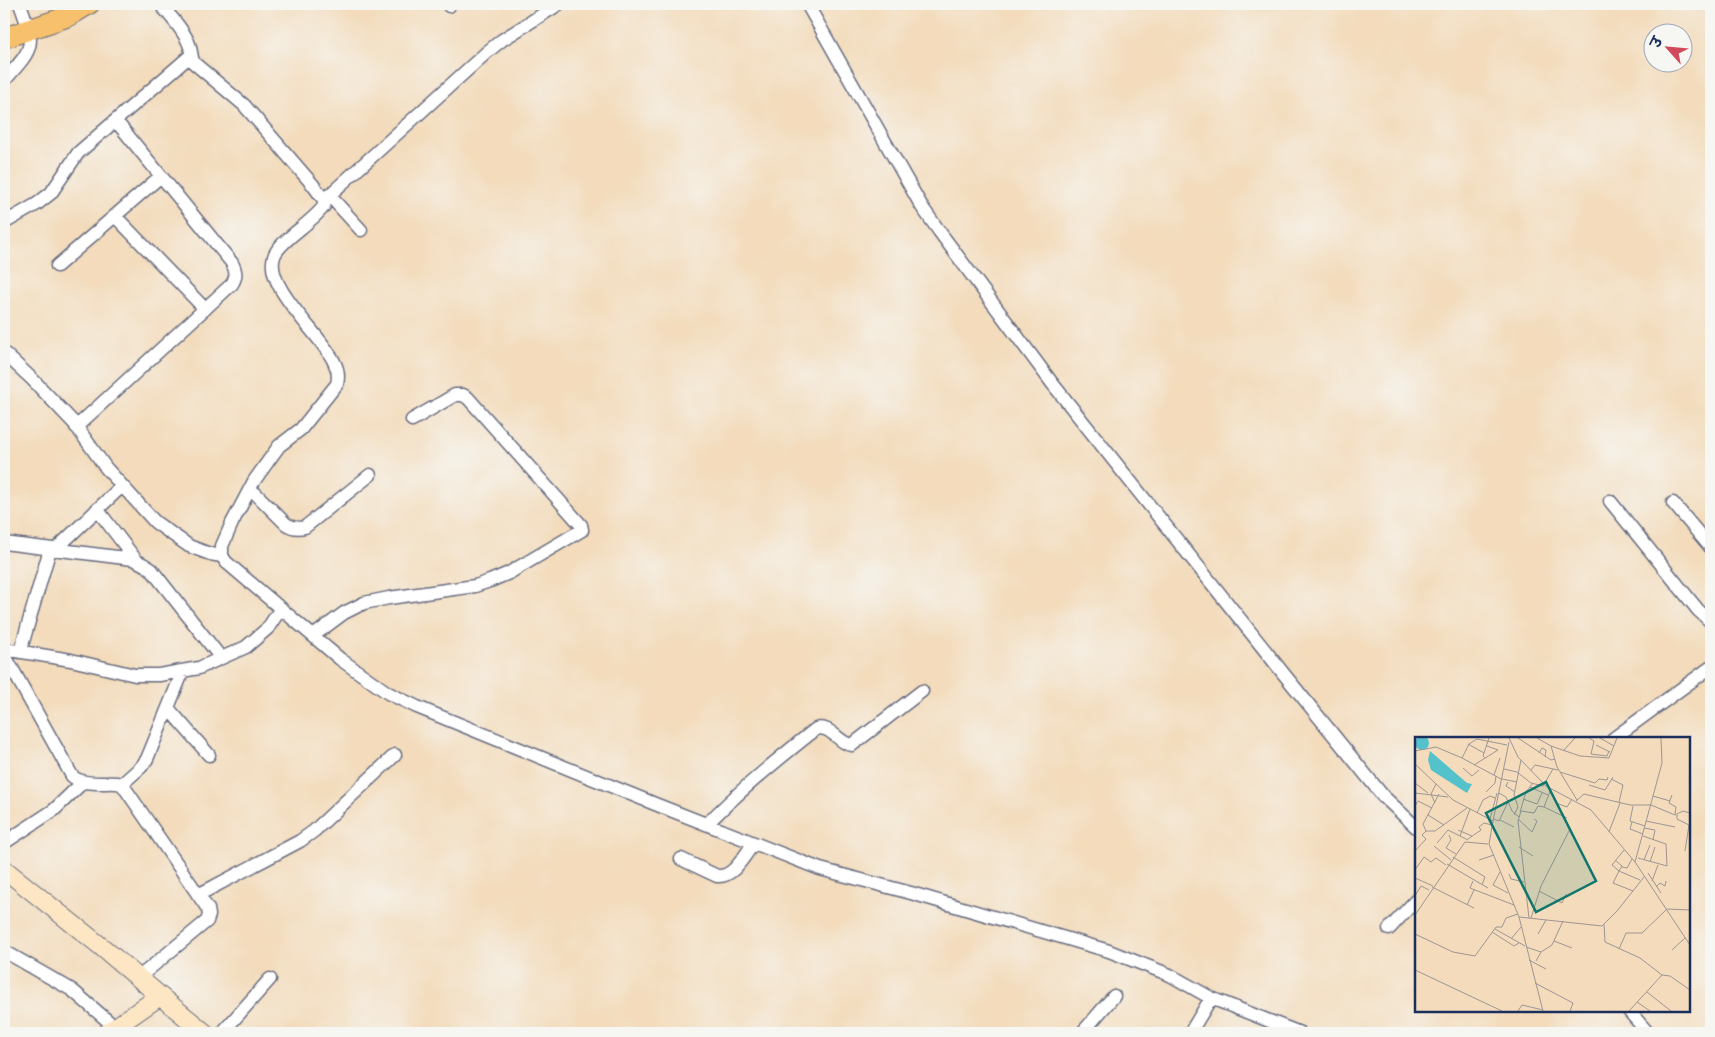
<svg xmlns="http://www.w3.org/2000/svg" width="1715" height="1037" viewBox="0 0 1715 1037" font-family="'Patrick Hand','Playpen Sans Deva',sans-serif">
<style>
.lines{fill:none;stroke-linecap:round;stroke-linejoin:round}
.minor-casing{stroke:#676b7f;stroke-width:15}
.secondary-casing{stroke:#676b7f;stroke-width:20}
.primary-casing{stroke:#676b7f;stroke-width:22}
.minor{stroke:#fff;stroke-width:12}
.secondary{stroke:#fce6c4;stroke-width:18}
.primary{stroke:#f7c06c;stroke-width:20}
.inset-road{fill:none;stroke:#9d9696;stroke-width:1}
.view{fill:#0f766e;fill-opacity:0.15;stroke:#0f766e;stroke-width:2.5}
.inset-edge{fill:none;stroke:#1b2f5e;stroke-width:2.5}
</style>
<rect width="100%" height="100%" fill="#f6f6f2"/>
<filter id="ink" filterUnits="userSpaceOnUse"><feTurbulence type="fractalNoise" baseFrequency=".02" numOctaves="2"/><feDisplacementMap in="SourceGraphic" scale="10" xChannelSelector="R" yChannelSelector="G"/><feConvolveMatrix kernelMatrix="1 2 1 2 8 2 1 2 1" color-interpolation-filters="sRGB"/></filter>
<filter id="wash" filterUnits="userSpaceOnUse"><feTurbulence type="fractalNoise" baseFrequency=".0096" numOctaves="4" result="noise"/><feDisplacementMap in="SourceGraphic" scale="20" xChannelSelector="R" yChannelSelector="G"/><feGaussianBlur stdDeviation="1.12" result="paint"/><feColorMatrix in="noise" values="0 0 0 0 0 0 0 0 0 0 0 0 0 0 0 0 0 1.4 0 .05"/><feComposite in="paint" operator="in"/></filter>
<g filter="url(#wash)">
<rect width="100%" height="100%" fill="#f3dbbb"/>
</g>
<g filter="url(#ink)">
<g class="lines">
<defs>
<path id="minor" d="M 160,4 C 170,16 183,29 189,44 C 192,51 190,55 194,63 L 244,105 L 313,185 L 324,200 L 324,206 C 312,223 283,238 275,254 C 260,284 323,336 334,362 C 338,369 339,376 337,384 L 301,429 L 279,446 L 254,481 L 232,523 L 222,546 L 222,556 L 226,562 L 340,659 L 388,693 L 417,707 L 655,804 L 820,869 L 911,893 L 1109,951 L 1170,975 L 1211,998 L 1300,1033
M 448,4 L 449,6
M 807,4 L 922,207 L 939,231 L 1052,383 L 1283,673 L 1383,796 L 1416,827
M 4,81 C 34,47 36,47 20,4
M 329,195 L 361,230
M 324,200 L 487,52 L 502,40 L 559,4
M 115,216 L 205,309
M 4,223 L 37,204 L 51,193 L 78,153 L 190,56
M 57,266 L 161,176
M 4,353 L 32,379 L 74,423 L 106,468 L 155,522 L 189,546 L 210,554 L 222,556
M 76,427 L 232,284 C 237,276 236,271 232,263 L 116,121
M 250,488 L 286,524 C 292,528 297,529 305,527 L 370,475
M 1610,501 L 1698,610 L 1711,622
M 1673,503 L 1711,548
M 97,509 L 136,560
M 4,543 L 133,559 L 143,564 L 151,569 L 221,658
M 55,550 L 122,486
M 313,636 L 344,613 L 364,603 L 389,598 L 475,586 L 490,581 L 509,573 L 582,530 L 581,525 L 468,398 L 463,395 L 455,395 L 412,420
M 4,649 L 71,660 L 135,675 L 159,675 L 199,668 L 246,647 L 268,628 L 281,608
M 20,652 L 50,549
M 4,654 L 72,776 C 83,786 104,782 117,783 L 122,784 L 208,909 L 209,915 L 207,921 L 138,978
M 168,708 L 209,755
M 1614,738 L 1711,667
M 122,784 L 141,767 L 147,759 L 183,671
M 707,824 C 741,789 778,759 816,729 C 830,724 839,744 852,745 L 922,691
M 4,843 L 54,810 L 83,782
M 681,859 L 717,876 C 734,878 745,854 754,843
M 198,895 L 300,841 L 314,831 L 395,755
M 1389,929 L 1416,900
M 4,951 L 72,990 L 115,1027
M 1629,1011 L 1648,1033
M 222,1033 L 270,979
M 1082,1033 L 1114,996
M 1190,1033 L 1211,998"/>
<path id="secondary" d="M 4,869 L 103,948 L 160,996
M 107,1033 L 160,996 L 205,1033"/>
<path id="primary" d="M 4,38 L 69,16 L 89,4"/>
</defs>
<use href="#minor" class="minor-casing"/>
<use href="#secondary" class="secondary-casing"/>
<use href="#primary" class="primary-casing"/>
<use href="#minor" class="minor"/>
<use href="#secondary" class="secondary"/>
<use href="#primary" class="primary"/>
</g>
</g>
<g transform="translate(1415 737)">
<rect width="275" height="275" fill="#f3dbbb"/>
<path d="M0 6a7 7 0 1 1 14 0a7 7 0 1 1-14 0ZM 15,14 L 52,46 L 57,47 L 52,56 L 16,33 L 13,23 Z" fill="#54c2ca"/>
<path class="inset-road" d="M 94,1 L 103,20 L 131,49 L 176,73 L 220,125M 103,1 L 136,23 L 140,22M 122,1 L 136,9 L 142,30 L 162,63M 174,1 L 179,4 L 176,17 L 192,19 L 194,14M 185,1 L 199,9M 246,1 L 247,26 L 220,125 L 275,208M 53,7 L 69,16M 181,8 L 195,15M 136,9 L 165,19 L 194,21 L 202,1M 0,14 L 21,10 L 47,21 L 54,7 L 62,2 L 92,8M 148,14 L 160,1M 124,16 L 127,11 L 131,13 L 130,20M 47,21 L 86,42M 70,21 L 68,19 L 74,1M 0,27 L 38,63 L 78,84 L 74,107 L 104,180 L 128,274M 59,28 L 83,13 L 72,9M 48,31 L 57,39 L 64,33M 89,32 L 102,35 L 116,46 L 128,49 L 138,32M 116,33 L 120,28 L 143,33M 145,35 L 180,46 L 184,42 L 192,43 L 193,40M 79,38 L 85,21M 87,42 L 102,45M 196,42 L 208,48 L 204,65M 93,45 L 91,49 L 100,55M 0,46 L 13,56M 174,48 L 190,53 L 198,40M 115,50 L 133,58M 71,55 L 80,46 L 81,39M 0,56 L 33,60M 84,56 L 91,60 L 97,74 L 104,80M 257,58 L 254,66 L 261,70 L 260,77M 238,59 L 255,64M 108,62 L 122,67 L 127,56M 161,64 L 169,57 L 215,68 L 236,68 L 260,78 L 268,74 L 275,76M 20,66 L 16,57 L 21,47M 141,66 L 152,70 L 157,62M 0,69 L 3,64 L 17,71M 218,69 L 215,84 L 230,89M 129,70 L 152,81M 105,75 L 111,55 L 118,46M 62,76 L 68,63 L 75,59 L 80,61M 13,78 L 29,88M 99,78 L 103,70 L 99,58 L 106,23M 262,78 L 262,82 L 274,88 L 270,114M 75,82 L 82,56M 79,82 L 84,84 L 93,65M 103,82 L 117,95 L 122,84 L 119,82M 85,83 L 99,90M 78,84 L 94,5M 231,84 L 260,90M 217,85 L 215,92 L 228,97M 229,91 L 240,93 L 238,103M 43,93 L 57,99M 11,94 L 8,87 L 24,57M 194,95 L 205,66M 34,98 L 36,103 L 31,111 L 41,117M 45,99 L 55,72M 53,102 L 66,93 L 64,90 L 69,86 L 77,88M 22,106 L 33,93 L 53,103M 19,109 L 36,123M 104,110 L 118,119M 209,113 L 197,128 L 204,134 L 198,146 L 218,154M 0,114 L 11,102 L 7,98 L 11,94 L 20,94 L 52,71M 38,120 L 70,140 L 67,148M 223,121 L 252,129 L 251,107 L 228,99M 64,123 L 79,118M 200,123 L 207,129 L 204,134 L 225,143M 229,123 L 235,108M 235,125 L 240,110M 32,127 L 73,151M 207,130 L 212,131 L 217,122M 0,133 L 9,120 L 16,125 L 21,121 L 31,128M 85,135 L 78,148 L 93,156M 233,136 L 246,156M 94,137 L 96,142 L 109,145M 0,141 L 18,149M 58,144 L 55,151 L 99,168M 237,144 L 243,128M 17,150 L 59,171M 241,150 L 245,146 L 250,149 L 251,144M 124,154 L 147,166 L 151,157M 0,159 L 6,149 L 14,153M 52,168 L 59,153M 252,172 L 275,173M 0,178 L 50,105 L 73,107M 104,180 L 187,189 L 202,174 L 229,140M 114,181 L 103,84 L 106,74 L 119,76 L 123,69 L 129,70 L 136,52M 116,181 L 126,149 L 155,92M 189,187 L 190,205 L 225,221 L 247,238M 80,192 L 110,209M 77,195 L 99,209 L 104,206M 0,197 L 38,215 L 60,219 L 81,190 L 87,190 L 91,181 L 103,177M 123,197 L 131,183M 96,202 L 106,190M 139,204 L 157,211M 111,210 L 126,215M 204,212 L 211,196 L 227,196 L 251,173M 257,213 L 270,201M 114,223 L 131,232M 121,224 L 126,215 L 137,208 L 148,184M 0,233 L 87,274M 120,246 L 158,266 L 155,274M 232,255 L 256,274M 222,265 L 235,274M 103,274 L 107,268 L 128,273M 214,274 L 247,238 L 255,239 L 275,253"/>
<path class="view" d="M 131,45 L 181,144 L 121,175 L 71,76 Z"/>
<rect width="275" height="275" class="inset-edge"/>
</g>
<rect width="1715" height="1037" fill="none" stroke="#f6f6f2" stroke-width="20"/>
<g transform="translate(1668 48) rotate(297)"><circle r="24" fill="#f6f6f2" stroke="#9ea6b7"/>
<path d="M0-4L9 19L0 12L-9 19Z" fill="#d1495b"/>
<text y="-8" font-size="14" font-weight="bold" text-anchor="middle" fill="#1b2f5e">उ</text>
</g>
</svg>
